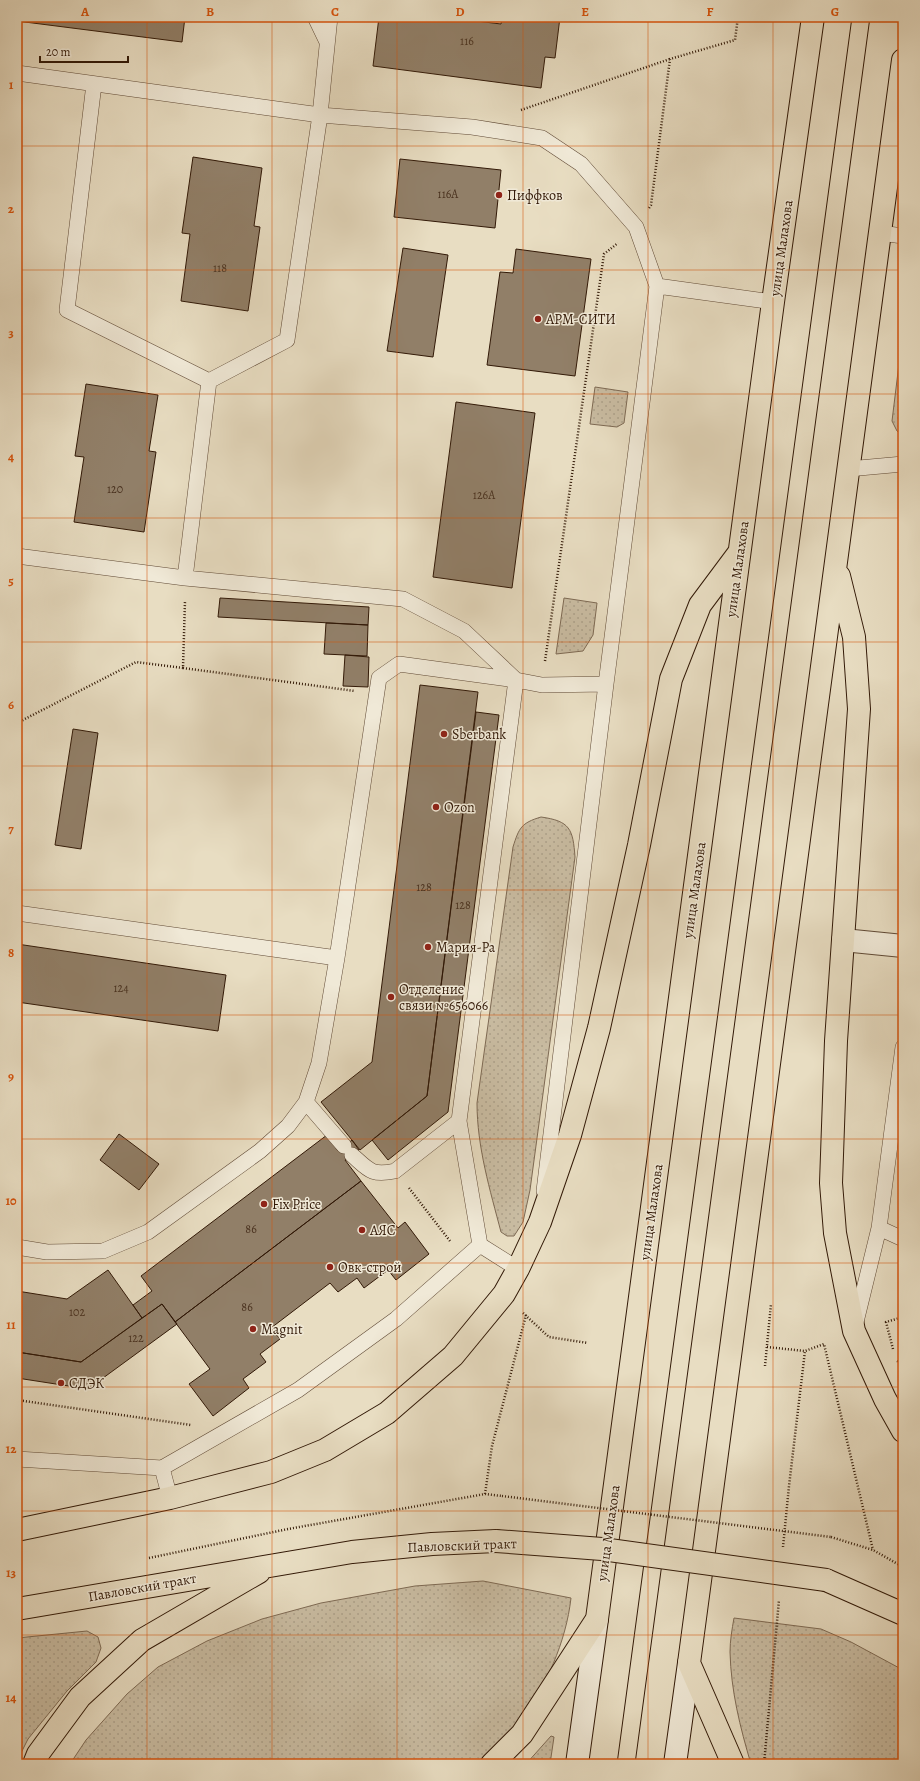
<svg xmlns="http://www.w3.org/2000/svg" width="920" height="1781" viewBox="0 0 920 1781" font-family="Alegreya,serif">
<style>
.grass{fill:url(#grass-dots);stroke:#7e6a54}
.building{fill:#917f68;stroke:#321907}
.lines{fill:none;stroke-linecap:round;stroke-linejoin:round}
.service-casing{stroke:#604a36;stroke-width:16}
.minor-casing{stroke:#604a36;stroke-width:24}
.secondary-casing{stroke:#321907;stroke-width:24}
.primary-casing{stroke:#321907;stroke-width:24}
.path{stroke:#321907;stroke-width:2.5;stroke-dasharray:1 2;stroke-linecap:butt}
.service{stroke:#f0e9d7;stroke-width:15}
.minor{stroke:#f0e9d7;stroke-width:22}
.secondary{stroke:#f0e9d7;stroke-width:22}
.primary{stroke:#e8ddc2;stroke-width:22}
.tram{stroke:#321907;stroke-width:1}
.primary-bridge-casing{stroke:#321907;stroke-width:24;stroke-linecap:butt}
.path-bridge{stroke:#321907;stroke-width:2.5;stroke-dasharray:1 2;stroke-linecap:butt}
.primary-bridge{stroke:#e8ddc2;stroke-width:22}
.grid{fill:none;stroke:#d6530c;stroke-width:1;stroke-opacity:0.55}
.poi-dot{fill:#8f2418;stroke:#f0e9d7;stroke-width:1.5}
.labels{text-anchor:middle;stroke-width:3;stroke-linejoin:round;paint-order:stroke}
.number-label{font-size:12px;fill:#4a321f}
.poi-label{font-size:14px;fill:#321907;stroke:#f0e9d7;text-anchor:start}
.street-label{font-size:14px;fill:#321907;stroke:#f0e9d7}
.neatline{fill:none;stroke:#d6530c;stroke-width:1.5}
.grid-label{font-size:13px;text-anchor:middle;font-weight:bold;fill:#d6530c}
</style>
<defs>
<pattern id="grass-dots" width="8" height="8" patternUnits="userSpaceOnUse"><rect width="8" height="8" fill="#c9bca2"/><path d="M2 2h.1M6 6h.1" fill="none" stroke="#ada18a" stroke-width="1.8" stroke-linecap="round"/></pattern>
</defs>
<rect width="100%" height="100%" fill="#e8ddc2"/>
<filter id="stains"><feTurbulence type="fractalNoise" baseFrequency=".005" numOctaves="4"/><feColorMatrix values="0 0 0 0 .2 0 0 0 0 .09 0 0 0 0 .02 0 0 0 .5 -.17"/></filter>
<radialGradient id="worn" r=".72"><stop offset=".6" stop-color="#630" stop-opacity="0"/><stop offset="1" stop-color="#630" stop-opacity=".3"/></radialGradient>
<path class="grass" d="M 903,331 L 903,436 L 897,431 L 892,421 Z
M 595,387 L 628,392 L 624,423 L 617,427 L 590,424 Z
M 564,598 L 597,603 L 593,635 L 583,651 L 556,654 Z
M 541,817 C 570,821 573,829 575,857 L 530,1190 L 523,1222 L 514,1236 L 507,1236 L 501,1232 C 490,1190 477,1147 477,1103 L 513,847 C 519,828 521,823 541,817 Z
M 483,1581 L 571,1598 C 566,1642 546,1687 519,1723 C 508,1737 495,1750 483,1764 L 70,1764 L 86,1740 L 127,1694 L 158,1667 L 207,1641 L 262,1619 L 321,1603 L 415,1586 Z
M 734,1618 L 821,1629 L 851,1642 L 903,1670 L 903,1764 L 751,1764 C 740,1727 731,1691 730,1652 C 730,1641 732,1629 734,1618 Z
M 87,1631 L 98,1637 L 101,1648 L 96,1662 L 67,1691 L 28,1739 L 17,1761 L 17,1638 Z
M 551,1736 L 554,1737 L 550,1764 L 526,1764 Z"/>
<path class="building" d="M 17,17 L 185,17 L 182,42 L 17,21 Z
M 379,17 L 444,17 L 501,24 L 502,17 L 560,17 L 555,58 L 545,57 L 541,88 L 373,66 Z
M 193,157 L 262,168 L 254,226 L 260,227 L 248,311 L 181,301 L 190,234 L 182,233 Z
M 400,159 L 501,170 L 495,228 L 394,217 Z
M 403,248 L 448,255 L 433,357 L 387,351 Z
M 516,249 L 591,259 L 575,376 L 487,365 L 500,272 L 513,273 Z
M 86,384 L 158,395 L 149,451 L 156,452 L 144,532 L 74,522 L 84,457 L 75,456 Z
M 456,402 L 535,413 L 512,588 L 433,577 Z
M 220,598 L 369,607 L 368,625 L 218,617 Z
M 326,623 L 368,625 L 367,656 L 324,654 Z
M 345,655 L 369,657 L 368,687 L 343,686 Z
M 420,685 L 478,692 L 427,1096 L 360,1150 L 321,1102 L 372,1062 Z
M 476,712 L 499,715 L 448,1112 L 388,1160 L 372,1140 L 427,1096 Z
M 73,729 L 98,733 L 81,849 L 55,845 Z
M 17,944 L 226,975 L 218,1031 L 17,1002 Z
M 119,1134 L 159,1164 L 139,1190 L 100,1160 Z
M 327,1135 L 338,1151 L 352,1140 L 359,1150 L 345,1160 L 361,1181 L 175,1322 L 162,1304 L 142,1318 L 133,1305 L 152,1291 L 141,1276 Z
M 361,1181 L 398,1228 L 405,1222 L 429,1254 L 396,1280 L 388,1270 L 364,1288 L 357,1278 L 338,1292 L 330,1283 L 271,1328 L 280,1339 L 260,1354 L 266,1362 L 243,1379 L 249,1388 L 213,1416 L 189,1384 L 210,1369 L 175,1322 Z
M 108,1270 L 142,1318 L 81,1362 L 17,1352 L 17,1291 L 67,1299 Z
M 162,1304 L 177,1324 L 88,1389 L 17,1378 L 17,1352 L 81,1362 Z"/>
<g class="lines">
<defs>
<path id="service" d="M 315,17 L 327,42
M 330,17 L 320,115 L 472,127 L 542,138 L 581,164 L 636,227 L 657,286
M 17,73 L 320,115 L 287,340 L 209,381
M 94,84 L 67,310 L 209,381
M 880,233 L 903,236
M 209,381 L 185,578 L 403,599 L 464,631 L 516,680
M 848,469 L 903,464
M 17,556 L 185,578
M 17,913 L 337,958
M 306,1102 L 344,1146
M 352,1155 C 369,1170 371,1176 395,1171 L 459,1121
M 544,1191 L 606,684 L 657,286 L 773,302
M 879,1228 L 903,1239
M 480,1245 L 518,1269
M 17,1247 L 47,1252 L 103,1251 L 148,1232 L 260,1151 L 288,1126 L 306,1102 L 319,1063 L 337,958 L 379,678 L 399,664 L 516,680
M 855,1326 L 879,1228 L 903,1047
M 17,1459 L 162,1468 L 298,1390 L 396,1319 L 480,1245 L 459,1121 L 516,680 L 542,685 L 606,684
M 162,1468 L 170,1498"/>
<path id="minor" d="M 843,940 L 903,946"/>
<path id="secondary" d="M 577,1764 L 597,1619
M 675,1764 L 689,1663"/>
<path id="primary" d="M 839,576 L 854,637 L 859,709 L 836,1041 L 831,1183 L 835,1233 L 854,1331 L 885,1399 L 903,1431
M 17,1530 L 170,1498 L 271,1472 L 325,1450 L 387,1413 L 453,1356 L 504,1294 L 518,1269 L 540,1222 L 570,1135 L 599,1028 L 639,845 L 671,679 L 700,605 L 738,554
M 826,1580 L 903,1614
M 17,1609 L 352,1552 L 432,1544 L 496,1541
M 34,1764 L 38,1754 L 80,1697 L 142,1640 L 259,1572
M 492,1764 L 522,1734 L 597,1619 L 773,302 L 813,17
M 733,1764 L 689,1663 L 903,60"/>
</defs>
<use href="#service" class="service-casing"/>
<use href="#minor" class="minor-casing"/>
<use href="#secondary" class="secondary-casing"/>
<use href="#primary" class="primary-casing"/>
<path class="path" d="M 521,110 L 670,59
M 649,208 L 651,205 L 670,59 L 735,40 L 738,17
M 545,661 L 604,254 L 618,243
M 183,668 L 355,691
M 17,723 L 136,662 L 183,668 L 185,601
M 409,1188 L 450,1241
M 523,1313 L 549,1337 L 588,1343
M 767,1347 L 805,1351 L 824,1344 L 873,1550
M 893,1349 L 886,1322 L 903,1317
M 897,1361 L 903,1364
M 765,1366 L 771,1304
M 17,1400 L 191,1425
M 485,1494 L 492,1446 L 526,1315
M 831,1537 L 873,1550 L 903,1567
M 783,1547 L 789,1486 L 805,1351
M 149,1558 L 288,1529 L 485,1494 L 502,1496
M 764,1764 L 779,1600"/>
<use href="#service" class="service"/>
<use href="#minor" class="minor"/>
<use href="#secondary" class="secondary"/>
<use href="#primary" class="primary"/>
<path class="tram" d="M 617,1764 L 852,17
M 635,1764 L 870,17"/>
<defs>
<path id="primary-bridge" d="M 496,1541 L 602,1549 L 826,1580"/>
</defs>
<use href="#primary-bridge" class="primary-bridge-casing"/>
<path class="path-bridge" d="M 502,1496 L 831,1537"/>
<use href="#primary-bridge" class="primary-bridge"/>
</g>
<path class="grid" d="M 147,17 L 147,1764M 272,17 L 272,1764M 397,17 L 397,1764M 523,17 L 523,1764M 648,17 L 648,1764M 773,17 L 773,1764M 17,146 L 903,146M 17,270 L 903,270M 17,394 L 903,394M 17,518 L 903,518M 17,642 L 903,642M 17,766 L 903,766M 17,890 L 903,890M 17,1015 L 903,1015M 17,1139 L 903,1139M 17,1263 L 903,1263M 17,1387 L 903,1387M 17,1511 L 903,1511M 17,1635 L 903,1635"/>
<g class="poi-dot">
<circle cx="499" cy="195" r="4"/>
<circle cx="538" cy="319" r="4"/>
<circle cx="444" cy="734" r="4"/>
<circle cx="436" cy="807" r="4"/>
<circle cx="428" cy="947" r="4"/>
<circle cx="391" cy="997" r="4"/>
<circle cx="264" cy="1204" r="4"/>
<circle cx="362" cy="1230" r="4"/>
<circle cx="330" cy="1267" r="4"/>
<circle cx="253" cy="1329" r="4"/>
<circle cx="61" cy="1383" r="4"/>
</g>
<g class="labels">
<g class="number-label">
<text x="467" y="45">116</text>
<text x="448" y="198">116А</text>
<text x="220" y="272">118</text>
<text x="115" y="493">120</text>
<text x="484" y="499">126А</text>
<text x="424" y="891">128</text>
<text x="463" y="909">128</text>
<text x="121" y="992">124</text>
<text x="251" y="1233">86</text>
<text x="247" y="1311">86</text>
<text x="77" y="1316">102</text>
<text x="136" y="1342">122</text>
</g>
<g class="poi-label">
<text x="507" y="200">Пиффков</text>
<text x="546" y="324">АРМ-СИТИ</text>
<text x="452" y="739">Sberbank</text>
<text x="444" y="812">Ozon</text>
<text x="436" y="952">Мария-Ра</text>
<text x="399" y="994">Отделение<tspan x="399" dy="16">связи №656066</tspan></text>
<text x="272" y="1209">Fix Price</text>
<text x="370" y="1235">АЯС</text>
<text x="338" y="1272">Овк-строй</text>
<text x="261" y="1334">Magnit</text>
<text x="69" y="1388">СДЭК</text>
</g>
<g class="street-label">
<text transform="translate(781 248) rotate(-82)" y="5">улица Малахова</text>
<text transform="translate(737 569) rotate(-82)" y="5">улица Малахова</text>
<text transform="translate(694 890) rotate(-82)" y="5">улица Малахова</text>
<text transform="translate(651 1212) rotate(-82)" y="5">улица Малахова</text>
<text transform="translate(608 1533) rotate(-82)" y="5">улица Малахова</text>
<text transform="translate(462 1545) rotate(-2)" y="5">Павловский тракт</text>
<text transform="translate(142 1587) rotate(-10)" y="5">Павловский тракт</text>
</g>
</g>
<rect width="920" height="1781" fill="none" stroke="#e8ddc2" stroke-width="44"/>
<path d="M40 56v6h88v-6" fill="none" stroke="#321907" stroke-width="2"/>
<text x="46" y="56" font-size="12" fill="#321907" stroke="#f0e9d7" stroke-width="3" paint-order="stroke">20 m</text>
<rect x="22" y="22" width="876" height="1737" class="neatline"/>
<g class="grid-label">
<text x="85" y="16">A</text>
<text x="210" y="16">B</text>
<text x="335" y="16">C</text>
<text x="460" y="16">D</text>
<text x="585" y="16">E</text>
<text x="710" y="16">F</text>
<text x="835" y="16">G</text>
<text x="11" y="89">1</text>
<text x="11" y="213">2</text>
<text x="11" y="337">3</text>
<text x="11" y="461">4</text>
<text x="11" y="585">5</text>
<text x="11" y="709">6</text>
<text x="11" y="833">7</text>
<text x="11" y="957">8</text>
<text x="11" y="1081">9</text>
<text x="11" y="1205">10</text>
<text x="11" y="1329">11</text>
<text x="11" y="1453">12</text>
<text x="11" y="1577">13</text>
<text x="11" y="1702">14</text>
</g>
<rect width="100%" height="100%" filter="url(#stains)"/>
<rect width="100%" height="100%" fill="url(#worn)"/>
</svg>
